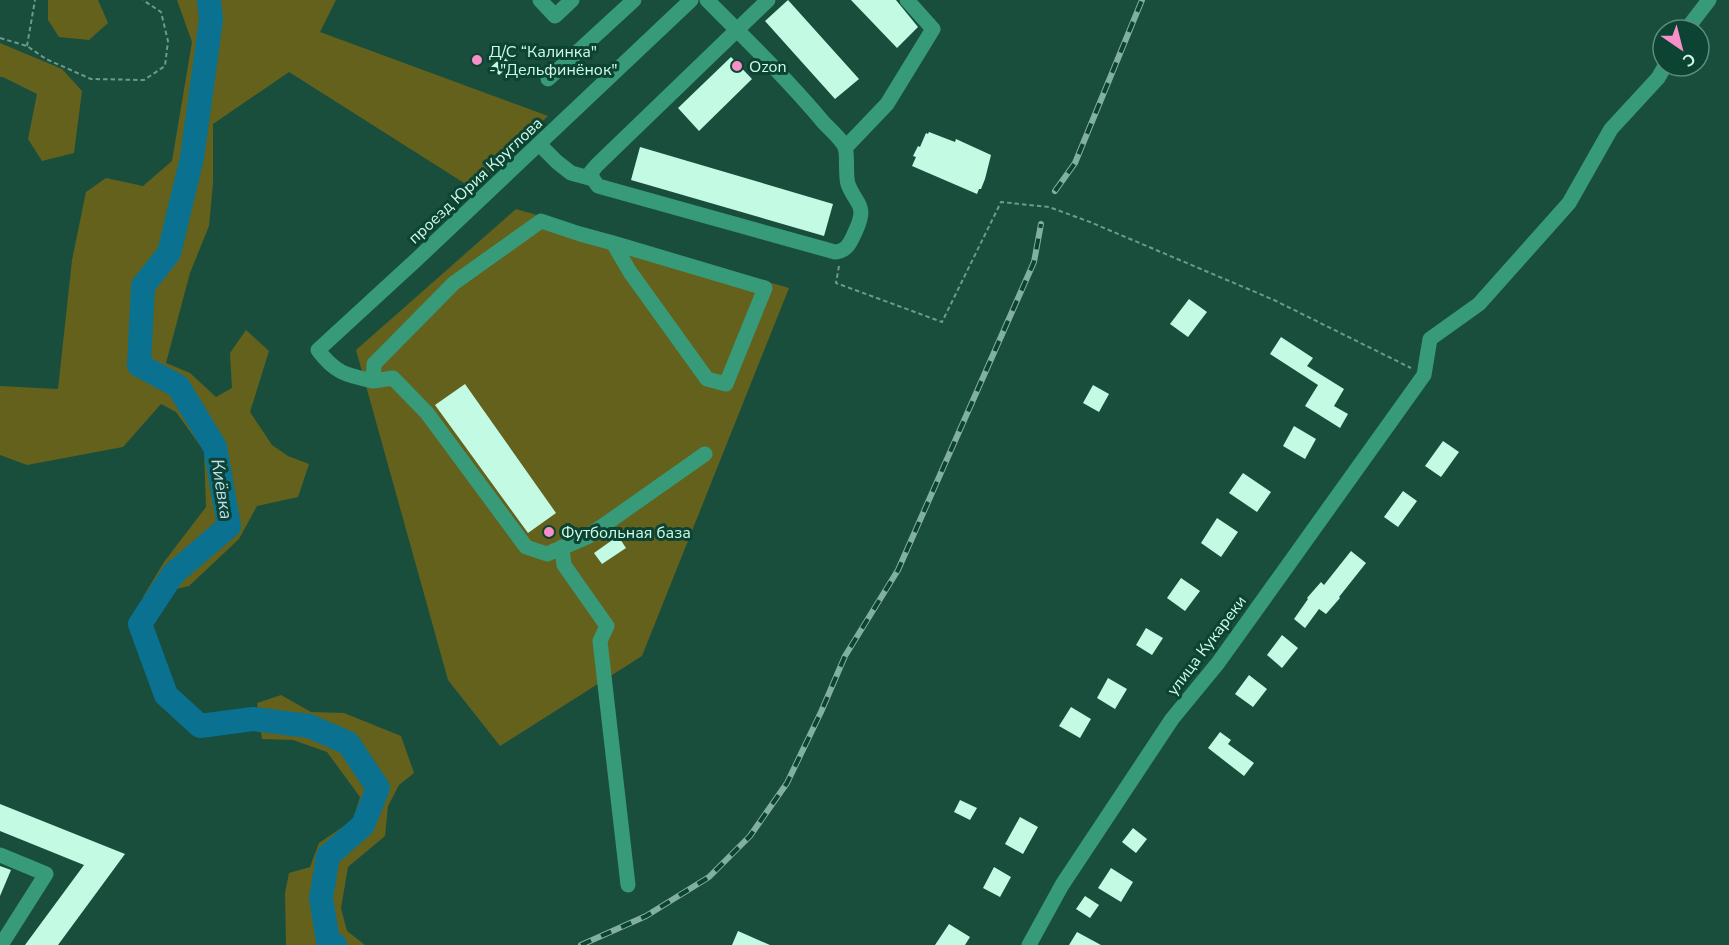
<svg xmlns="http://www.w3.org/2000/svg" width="1729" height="945" viewBox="0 0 1729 945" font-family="'Nunito Sans',sans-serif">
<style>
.green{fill:#64611d}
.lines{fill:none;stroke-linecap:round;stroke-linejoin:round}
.river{stroke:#0a7191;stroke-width:24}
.building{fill:#c2fae3}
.path{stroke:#6b9c89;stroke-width:2;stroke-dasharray:4.5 3;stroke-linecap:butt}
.minor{stroke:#379a79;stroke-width:15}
.rail-casing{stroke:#81b19e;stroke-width:6}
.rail{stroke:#0d4332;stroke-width:4;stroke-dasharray:11;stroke-linecap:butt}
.poi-dot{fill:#f98fc9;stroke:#0d4332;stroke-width:2}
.labels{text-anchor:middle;stroke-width:6;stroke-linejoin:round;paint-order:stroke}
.poi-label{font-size:16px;fill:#cefbe7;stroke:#0d4332;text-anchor:start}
.street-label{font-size:16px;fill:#cefbe7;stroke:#0d4332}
.water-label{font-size:18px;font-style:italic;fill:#bfdeec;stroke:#0d4332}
</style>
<rect width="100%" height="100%" fill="#1a4e3c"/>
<path class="green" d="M 48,0 L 98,0 L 108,23 L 89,40 L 59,37 L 48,20 Z
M 177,0 L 336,0 L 320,32 L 548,116 L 472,188 L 289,72 L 213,124 L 213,183 L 209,226 L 190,273 L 166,363 L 190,373 L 216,397 L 232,388 L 230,353 L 246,330 L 269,351 L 250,412 L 272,445 L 288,456 L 309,464 L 298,497 L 257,506 L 239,539 L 189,586 L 143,597 L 164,562 L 206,507 L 204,451 L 176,412 L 161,404 L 123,447 L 27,465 L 0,455 L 0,386 L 58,389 L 72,260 L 86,192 L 106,178 L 143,186 L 172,161 L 192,42 Z
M 0,43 L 62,69 L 82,91 L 74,153 L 42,161 L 28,139 L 37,94 L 3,77 L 0,77 Z
M 516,209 L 789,288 L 642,656 L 500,746 L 448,680 L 356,350 Z
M 281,695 L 311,712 L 344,713 L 401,736 L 414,773 L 399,785 L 388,806 L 385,836 L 348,867 L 341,908 L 347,931 L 365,945 L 286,945 L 285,893 L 289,873 L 310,867 L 319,843 L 353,820 L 360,797 L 327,752 L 293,740 L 262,739 L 257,703 Z"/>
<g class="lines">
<path class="river" d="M 209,0 L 211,20 L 192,158 L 169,253 L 143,286 L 139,365 L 178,386 L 215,447 L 229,526 L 173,574 L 140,624 L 166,695 L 200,726 L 253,719 L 309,726 L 348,743 L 378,788 L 363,825 L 328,856 L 321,898 L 328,941 L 335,945"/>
</g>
<path class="building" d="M 788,0 L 859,79 L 835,99 L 765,21 Z
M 851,0 L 896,0 L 918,27 L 897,48 Z
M 503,56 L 511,64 L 499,75 L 491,67 Z
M 731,57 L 752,79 L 699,131 L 678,108 Z
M 929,132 L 955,142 L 956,139 L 991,155 L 985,179 L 981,189 L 979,189 L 977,194 L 912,166 L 916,157 L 913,156 L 918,146 L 920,147 L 926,133 L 928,134 Z
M 640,147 L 833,204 L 824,236 L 631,180 Z
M 1189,299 L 1207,312 L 1188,337 L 1170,324 Z
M 1281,337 L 1313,358 L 1307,366 L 1344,389 L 1334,406 L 1348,414 L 1340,428 L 1305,406 L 1318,385 L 1270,354 Z
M 465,384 L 556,513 L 528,533 L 435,405 Z
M 1093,385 L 1109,394 L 1099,412 L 1083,403 Z
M 1294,426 L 1316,439 L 1305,459 L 1283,446 Z
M 1443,441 L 1459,452 L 1441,477 L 1425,466 Z
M 1243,473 L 1271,492 L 1257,512 L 1229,493 Z
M 1403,491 L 1417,501 L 1398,527 L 1384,517 Z
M 1217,518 L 1238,532 L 1221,557 L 1201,543 Z
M 618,536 L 626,548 L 602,564 L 594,553 Z
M 1351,551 L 1366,563 L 1339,597 L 1340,598 L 1326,614 L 1319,609 L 1305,628 L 1294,619 L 1308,599 L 1307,598 L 1321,582 L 1324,585 Z
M 1181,578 L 1200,591 L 1185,611 L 1167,598 Z
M 1146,628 L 1163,638 L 1152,655 L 1136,645 Z
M 1282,635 L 1298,648 L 1282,668 L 1267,655 Z
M 1249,675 L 1267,689 L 1253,707 L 1235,694 Z
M 1108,678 L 1127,689 L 1115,709 L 1097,698 Z
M 1071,707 L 1091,719 L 1080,738 L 1059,726 Z
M 1220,732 L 1231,740 L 1228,744 L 1254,763 L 1244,776 L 1208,748 Z
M 960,800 L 977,808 L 970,820 L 954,812 Z
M 0,804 L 125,854 L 58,945 L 25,945 L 84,865 L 0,831 Z
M 1020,817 L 1038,827 L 1023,854 L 1005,844 Z
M 1133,828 L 1147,839 L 1136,853 L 1122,842 Z
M 0,866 L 11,870 L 0,896 Z
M 994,867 L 1011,877 L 1000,897 L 983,888 Z
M 1111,868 L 1133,882 L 1121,902 L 1098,888 Z
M 1085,896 L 1099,905 L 1090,918 L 1076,909 Z
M 949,924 L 970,937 L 965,945 L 935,945 Z
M 738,931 L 770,945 L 732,945 Z
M 1077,932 L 1101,945 L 1069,945 Z"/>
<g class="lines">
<path class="path" d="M 0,38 L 27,46 L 46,59 L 91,79 L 144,80 L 165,66 L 168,41 L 161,12 L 143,0
M 27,46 L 35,0
M 839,266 L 836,283 L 942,322 L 1001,202 L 1049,207 L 1090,222 L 1274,300 L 1411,368"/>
<path class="minor" d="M 540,0 L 555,16 L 572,0
M 707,0 C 747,40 788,80 824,123 C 830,129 842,140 845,147 C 848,155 845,174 848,184 C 855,204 868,204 856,230 C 851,241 848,251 835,252 L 598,186 L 593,179 L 591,172 L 597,165 L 768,0
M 1686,30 L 1709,0
M 548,79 L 634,0
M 539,144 L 557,162 L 571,173 L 593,179
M 845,148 L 887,104 L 933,29 L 907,0
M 613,243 L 765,288 L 726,384 L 707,379 L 630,272 L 613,243 L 580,234 L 541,221 L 454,283 L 374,364 L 373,381 C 346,375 335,373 318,350 L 416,260 L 691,0
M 373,381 L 393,378 L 427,413 L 526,547 L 547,554 L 587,537 L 705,454
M 562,547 L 564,565 L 607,626 L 600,641 L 628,885
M 0,855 L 46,874 L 1,945
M 1029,945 L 1062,885 L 1172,719 L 1218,663 L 1424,375 L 1430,339 L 1479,304 L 1569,203 L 1611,129 L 1658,78 L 1665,66"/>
<defs>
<path id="rail" d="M 1055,191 L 1075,163 L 1142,0
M 581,945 L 646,916 L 709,877 L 750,836 L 787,783 L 821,712 L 845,656 L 898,570 L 1034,262 L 1041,224"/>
</defs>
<use href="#rail" class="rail-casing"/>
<use href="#rail" class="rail"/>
</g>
<g class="poi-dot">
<circle cx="477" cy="60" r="6"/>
<circle cx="737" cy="66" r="6"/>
<circle cx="549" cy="532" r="6"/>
</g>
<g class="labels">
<g class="poi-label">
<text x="489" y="57">Д/С “Калинка"<tspan x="489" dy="18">- "Дельфинёнок"</tspan></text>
<text x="749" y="72">Ozon</text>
<text x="561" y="538">Футбольная база</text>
</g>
<g class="street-label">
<text transform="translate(475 180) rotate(-43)" y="6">проезд Юрия Круглова</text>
<text transform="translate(1206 645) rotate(-53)" y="6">улица Кукареки</text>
</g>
<g class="water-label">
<text transform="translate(222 489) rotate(81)" y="6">Киёвка</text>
</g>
</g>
<g transform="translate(1681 48) rotate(145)"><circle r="28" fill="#0d4332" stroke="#5a8d7a" stroke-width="1.5"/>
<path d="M0-4.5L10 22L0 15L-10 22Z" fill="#f98fc9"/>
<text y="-9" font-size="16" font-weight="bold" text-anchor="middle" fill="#cefbe7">С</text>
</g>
</svg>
